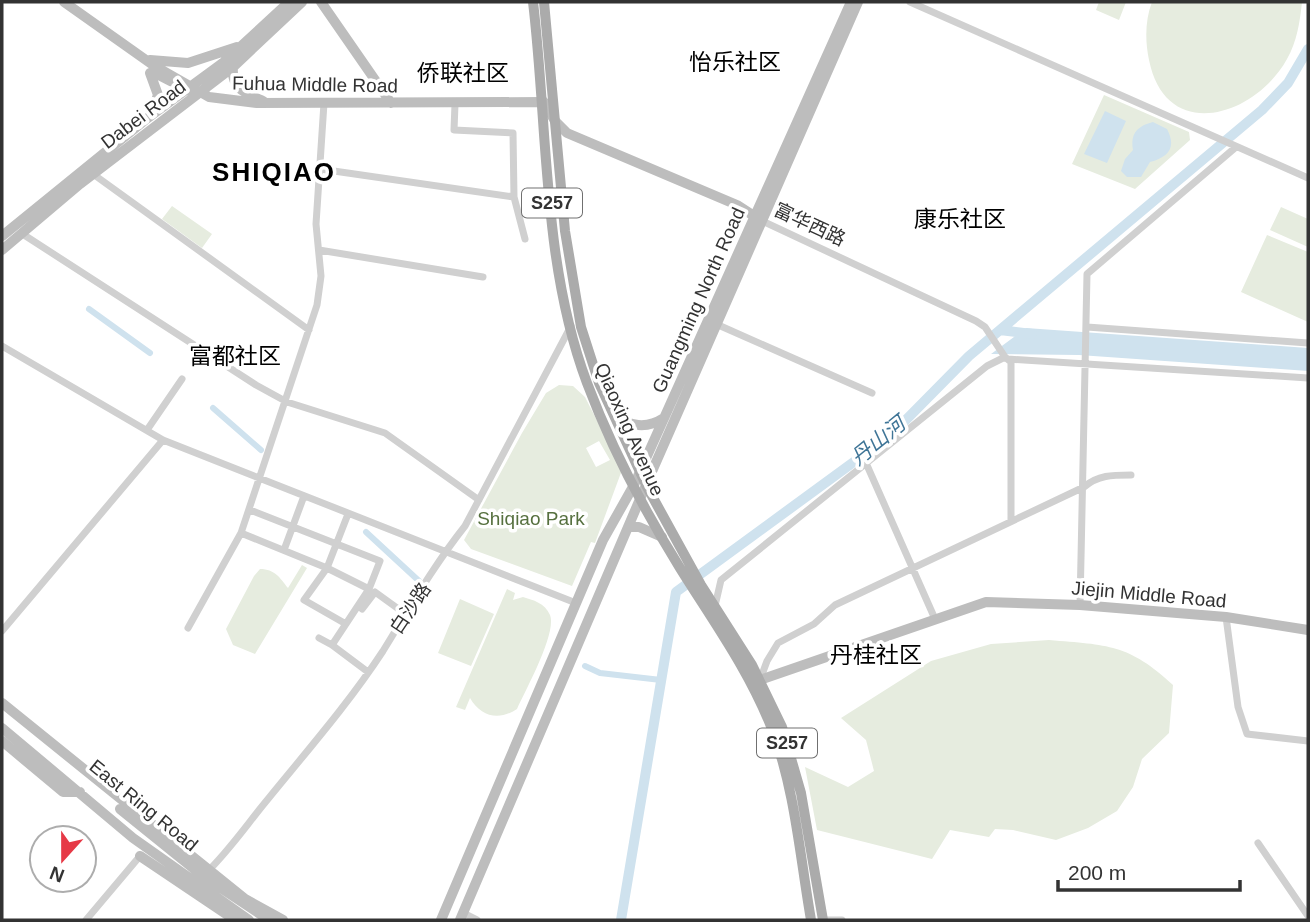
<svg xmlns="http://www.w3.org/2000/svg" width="1310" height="922" viewBox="0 0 1310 922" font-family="Helvetica,'Noto Sans SC',sans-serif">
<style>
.green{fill:#e6ecdf;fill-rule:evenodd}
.water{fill:#cfe2ee}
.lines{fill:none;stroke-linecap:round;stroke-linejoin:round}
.canal{stroke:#cfe2ee;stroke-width:6}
.river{stroke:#cfe2ee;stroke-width:10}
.street{stroke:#d0d0d0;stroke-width:7}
.secondary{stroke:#bdbdbd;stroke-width:10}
.primary{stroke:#ababab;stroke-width:10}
.labels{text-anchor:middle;stroke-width:7;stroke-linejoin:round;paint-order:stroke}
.shield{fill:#fff;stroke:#707070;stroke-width:2}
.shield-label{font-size:18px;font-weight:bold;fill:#333}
.street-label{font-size:19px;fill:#333;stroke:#fff}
.park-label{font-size:19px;fill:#56703f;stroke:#fff}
.water-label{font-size:21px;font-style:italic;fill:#3f7597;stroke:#fff}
.quarter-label{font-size:23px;fill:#000;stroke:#fff}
.district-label{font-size:26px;font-weight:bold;letter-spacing:2px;fill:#000;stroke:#fff}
</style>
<rect width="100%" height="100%" fill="#fff"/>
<path class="green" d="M 1099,2 L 1126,2 L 1119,20 L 1096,10 Z
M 1152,2 L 1302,2 C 1300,21 1297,42 1287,59 C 1255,117 1166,144 1149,60 C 1145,41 1145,20 1152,2 Z
M 1104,95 L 1189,132 L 1190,140 L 1135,189 L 1072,164 Z
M 172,206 L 212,234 L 202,248 L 162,219 Z
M 1281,207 L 1308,219 L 1308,247 L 1270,230 Z
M 1267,235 L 1308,252 L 1308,322 L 1241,292 Z
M 559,385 L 573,386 L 585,397 L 622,470 L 595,543 L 591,542 L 572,586 L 471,549 L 464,540 L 522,433 L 546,393 ZM 599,441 L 610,460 L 596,467 L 586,448 Z
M 302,565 L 307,568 L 255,654 L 233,645 L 226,629 L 254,576 L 260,569 C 275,569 280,578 288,588 Z
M 507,589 L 515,593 L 513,600 L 523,597 C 533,600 545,603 550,615 C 557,633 526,689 517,709 C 499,721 481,717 470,698 L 465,710 L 456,707 Z
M 460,599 L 494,614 L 471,666 L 438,653 Z
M 1049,640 C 1108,645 1129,644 1173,685 L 1169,733 L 1142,759 L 1133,787 L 1117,811 L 1088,828 L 1056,840 L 1013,830 L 995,829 L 989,837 L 950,830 L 932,859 L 817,830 L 805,767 L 848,787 L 874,771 L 866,740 L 841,718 L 931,661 L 991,644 Z"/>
<path class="water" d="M 1105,111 L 1126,121 L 1107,163 L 1084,154 Z
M 1153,122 L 1167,129 C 1177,148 1168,157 1150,162 L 1141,177 L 1127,177 L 1121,171 L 1125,159 L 1133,150 C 1130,134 1137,126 1153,122 Z
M 1026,328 L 1308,348 L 1308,371 L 1079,355 L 991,354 Z"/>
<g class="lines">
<path class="canal" d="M 89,309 L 150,353
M 213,408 L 261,450
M 366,532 L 419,581
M 585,666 L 600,673 L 661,680"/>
<path class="river" d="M 1000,330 L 1032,334
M 621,920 L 676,592 L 892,434 L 969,356 L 1262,110 L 1288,83 L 1308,49"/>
<path class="street" d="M 910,2 L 1308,178
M 455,104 L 454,130 L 513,133 L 514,197 L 525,239
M 320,169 L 514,197
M 93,174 L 309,330
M 760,220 L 976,321 L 985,327 L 1005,357
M 21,233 L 256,385 L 287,402 L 385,433 L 479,500
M 319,250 L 483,277
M 716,324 L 872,393
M 1087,327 L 1308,343
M 2,346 L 163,440 L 576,603
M 1008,359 L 1308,378
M 147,430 L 182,379
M 866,463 L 935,619
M 250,510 L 380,561 L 369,589
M 348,514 L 327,568 L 369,589 L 332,645 L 368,672
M 241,533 L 327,568 L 304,600 L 346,624
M 284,550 L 304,496
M 1080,605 L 1087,274 L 1236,147
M 715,606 L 721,580 L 987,366 L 1005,357 L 1011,362 L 1011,521
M 362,609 L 375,592 L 404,613
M 1226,617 L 1238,707 L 1247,734 L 1308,741
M 188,628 L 241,533 L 317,305 L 321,276 L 316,224 L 324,103
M 2,631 L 163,440
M 319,638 L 332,645
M 760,680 L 767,661 L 778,643 L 814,624 L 835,605 L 1084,487 C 1098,475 1112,475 1131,475
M 1258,843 L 1308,916
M 206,873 C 229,851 248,823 268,799 C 307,751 349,703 383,651 C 409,609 434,565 465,526 L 571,326
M 463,913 L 477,920
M 86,920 L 140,856
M 823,920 L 842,920"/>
<path class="secondary" d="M 64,2 L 153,65 L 209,97 L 257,103 L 544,102 L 555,121 L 567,133 L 737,205 L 754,216
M 321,2 L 391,103
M 150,60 L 188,63 L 237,47
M 233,67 C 231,89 245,93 263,101
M 153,72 L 192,92
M 150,73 L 158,95 L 151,114
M 2,236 L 145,120 L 224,62 L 289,2
M 2,250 L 80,184 L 233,67 L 302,2
M 614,414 C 629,427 647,429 664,418
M 628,527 L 639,527 L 662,537
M 760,680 L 986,602 L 1080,605 L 1226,617 L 1308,630
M 2,703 L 245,899 L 283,920
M 2,728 L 133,838 L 249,920
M 2,741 L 63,792 L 80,792
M 120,809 L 203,876 L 269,920
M 140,856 L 235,920
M 441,920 L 603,540 L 634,485 L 851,2
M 460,920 L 646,485 L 858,2"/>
<path class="primary" d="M 533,2 C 548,128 542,263 587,383 C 611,447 644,510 680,568 C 713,621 749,670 772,729 C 795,789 800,857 811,920
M 544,2 L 565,231 L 581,327 L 599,383 L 646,485 L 701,585 L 752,665 L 782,727 L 801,793 L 823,920"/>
</g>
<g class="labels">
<g class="shield">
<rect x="522" y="188.5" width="60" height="29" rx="5"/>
<rect x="757" y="728.5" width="60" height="29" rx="5"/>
</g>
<g class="shield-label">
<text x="552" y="209">S257</text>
<text x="787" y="749">S257</text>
</g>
<g class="street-label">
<text transform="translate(315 84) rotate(1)" y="7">Fuhua Middle Road</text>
<text transform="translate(143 114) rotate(-37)" y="7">Dabei Road</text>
<text transform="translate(810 224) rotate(25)" y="7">富华西路</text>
<text transform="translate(698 300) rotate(-66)" y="7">Guangming North Road</text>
<text transform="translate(630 429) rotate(66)" y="7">Qiaoxing Avenue</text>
<text transform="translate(1149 594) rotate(5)" y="7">Jiejin Middle Road</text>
<text transform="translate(410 608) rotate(-56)" y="7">白沙路</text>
<text transform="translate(144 805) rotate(39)" y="7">East Ring Road</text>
</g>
<g class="park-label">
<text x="531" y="525">Shiqiao Park</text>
</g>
<g class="water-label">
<text transform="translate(878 441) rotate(-39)" y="7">丹山河</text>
</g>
<g class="quarter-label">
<text x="735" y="70">怡乐社区</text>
<text x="463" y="81">侨联社区</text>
<text x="960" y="227">康乐社区</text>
<text x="235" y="364">富都社区</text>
<text x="876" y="663">丹桂社区</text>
</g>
<g class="district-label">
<text x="274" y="181">SHIQIAO</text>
</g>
</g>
<rect width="1310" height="922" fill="none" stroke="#333333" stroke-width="7"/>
<g transform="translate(63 859) rotate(201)"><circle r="33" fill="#ffffff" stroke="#adadad" stroke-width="2"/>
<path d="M0-5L12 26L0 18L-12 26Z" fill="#e63946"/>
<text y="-10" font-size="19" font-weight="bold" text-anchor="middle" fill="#333333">N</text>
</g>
<path d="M1058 880v10h182v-10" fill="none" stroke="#333333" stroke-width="3.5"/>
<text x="1068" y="880" font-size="21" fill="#333333" stroke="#ffffff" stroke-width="5" paint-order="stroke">200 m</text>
</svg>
